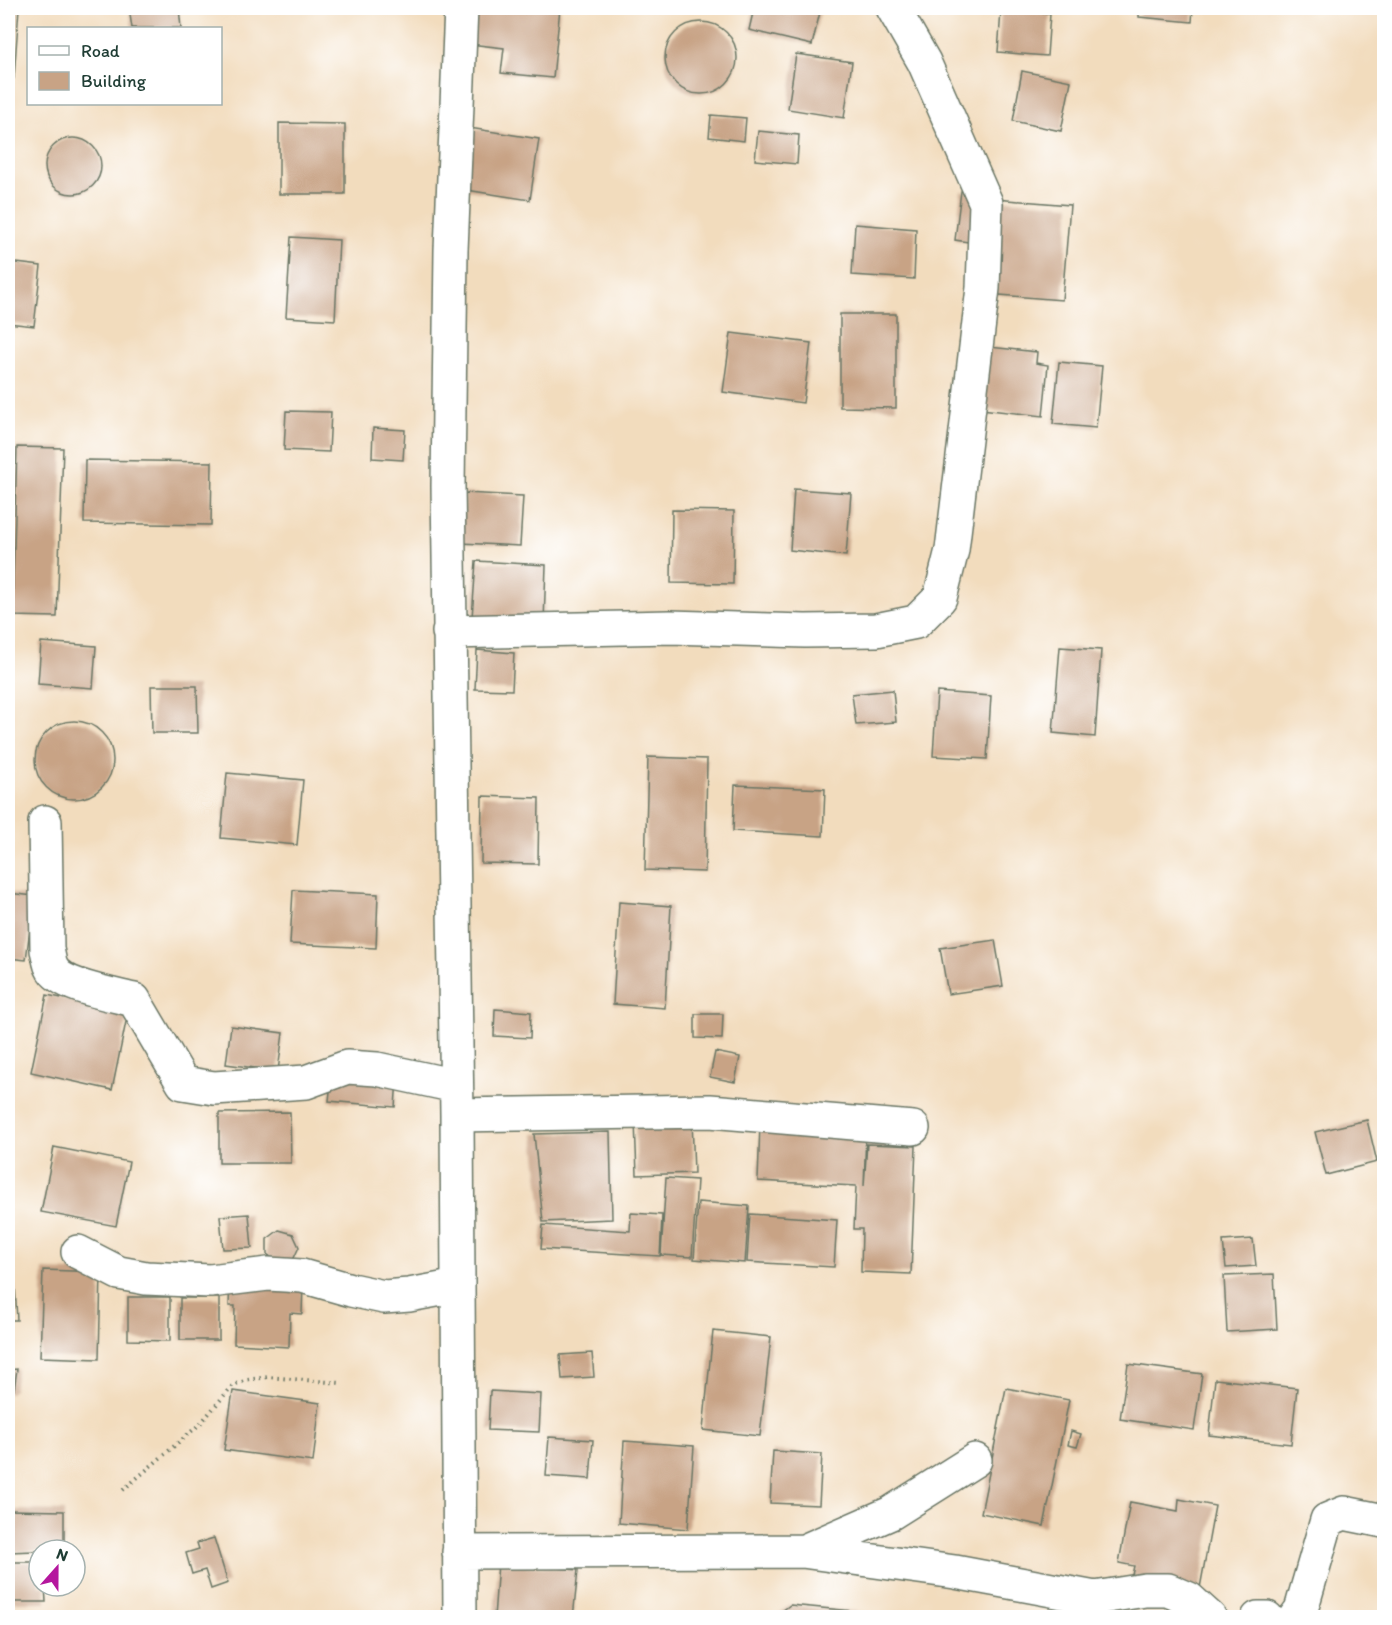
<svg xmlns="http://www.w3.org/2000/svg" width="1392" height="1625" viewBox="0 0 1392 1625" font-family="Itim,sans-serif">
<style>
.building{fill:#c8a385}
.lines{fill:none;stroke-linecap:round;stroke-linejoin:round}
.street-casing{stroke:#697564;stroke-width:36}
.path{stroke:#697564;stroke-width:4;stroke-dasharray:1.5 4.5;stroke-linecap:butt}
.street{stroke:#fff;stroke-width:33}
</style>
<rect width="100%" height="100%" fill="#fff"/>
<filter id="ink" filterUnits="userSpaceOnUse"><feTurbulence type="fractalNoise" baseFrequency=".0167" numOctaves="2"/><feDisplacementMap in="SourceGraphic" scale="12" xChannelSelector="R" yChannelSelector="G"/><feConvolveMatrix kernelMatrix="1 2 1 2 8 2 1 2 1" color-interpolation-filters="sRGB"/></filter>
<filter id="wash" filterUnits="userSpaceOnUse"><feTurbulence type="fractalNoise" baseFrequency=".008" numOctaves="4" result="noise"/><feDisplacementMap in="SourceGraphic" scale="24" xChannelSelector="R" yChannelSelector="G"/><feGaussianBlur stdDeviation="1.35" result="paint"/><feColorMatrix in="noise" values="0 0 0 0 0 0 0 0 0 0 0 0 0 0 0 0 0 1.4 0 .05"/><feComposite in="paint" operator="in"/></filter>
<g filter="url(#wash)">
<rect width="100%" height="100%" fill="#f2dcbd"/>
<g id="blocks">
<path class="building" d="M 8,8 L 19,8 L 14,78 L 8,77 Z
M 129,8 L 179,8 L 181,28 L 132,28 Z
M 448,8 L 560,8 L 553,78 L 501,73 L 504,48 L 444,41 Z
M 754,8 L 821,8 L 812,45 L 749,30 Z
M 1139,8 L 1193,8 L 1192,22 L 1139,17 Z
M 1001,11 L 1050,14 L 1047,56 L 998,52 Z
M665 58a36 36 0 1 1 72 0a36 36 0 1 1-72 0Z
M 796,54 L 852,62 L 844,118 L 788,109 Z
M 1022,71 L 1071,81 L 1061,131 L 1013,121 Z
M 711,115 L 746,118 L 744,141 L 709,137 Z
M 279,123 L 345,124 L 345,194 L 279,194 Z
M 463,127 L 539,139 L 530,200 L 454,188 Z
M 758,131 L 799,135 L 797,164 L 755,160 Z
M45 166a28 28 0 1 1 56 0a28 28 0 1 1-56 0Z
M 961,191 L 988,195 L 982,244 L 955,240 Z
M 995,199 L 1070,205 L 1062,300 L 987,294 Z
M 855,224 L 916,229 L 914,279 L 852,275 Z
M 291,237 L 339,240 L 335,320 L 286,317 Z
M 8,262 L 41,266 L 34,326 L 8,323 Z
M 840,314 L 896,314 L 896,408 L 840,407 Z
M 731,333 L 811,343 L 803,403 L 723,392 Z
M 970,345 L 1037,352 L 1036,363 L 1048,365 L 1043,416 L 964,407 Z
M 1059,362 L 1102,366 L 1096,428 L 1053,424 Z
M 286,411 L 331,412 L 329,452 L 284,450 Z
M 373,428 L 405,430 L 403,460 L 372,458 Z
M 17,447 L 63,448 L 57,617 L 12,616 Z
M 85,460 L 212,462 L 211,525 L 84,523 Z
M 794,489 L 851,493 L 846,556 L 790,550 Z
M 464,493 L 523,496 L 520,546 L 461,543 Z
M 672,510 L 734,511 L 733,584 L 671,583 Z
M 476,561 L 546,565 L 544,622 L 472,618 Z
M 41,642 L 96,646 L 93,688 L 38,684 Z
M 1060,647 L 1101,650 L 1095,737 L 1053,733 Z
M 477,650 L 514,653 L 512,690 L 475,689 Z
M 151,686 L 197,686 L 198,733 L 152,733 Z
M 893,690 L 896,722 L 856,725 L 852,694 Z
M 937,692 L 991,696 L 987,759 L 933,756 Z
M35 760a39 39 0 1 1 78 0a39 39 0 1 1-78 0Z
M 648,757 L 707,759 L 705,872 L 645,870 Z
M 227,773 L 303,780 L 297,845 L 221,838 Z
M 735,785 L 825,789 L 823,836 L 733,831 Z
M 482,796 L 539,798 L 538,864 L 481,863 Z
M 293,890 L 378,894 L 376,948 L 290,944 Z
M 8,893 L 34,896 L 26,960 L 8,958 Z
M 619,902 L 671,906 L 665,1008 L 613,1004 Z
M 995,940 L 1003,986 L 948,994 L 940,948 Z
M 47,995 L 128,1012 L 112,1090 L 31,1072 Z
M 495,1009 L 531,1012 L 530,1038 L 494,1036 Z
M 695,1014 L 723,1014 L 722,1039 L 695,1038 Z
M 231,1026 L 283,1033 L 278,1071 L 226,1064 Z
M 715,1052 L 740,1057 L 735,1082 L 710,1077 Z
M 332,1073 L 397,1079 L 395,1107 L 329,1101 Z
M 290,1112 L 291,1163 L 219,1163 L 219,1113 Z
M 692,1119 L 694,1173 L 637,1175 L 635,1121 Z
M 1367,1120 L 1377,1162 L 1326,1175 L 1315,1132 Z
M 760,1124 L 866,1129 L 864,1186 L 867,1144 L 916,1146 L 911,1274 L 861,1272 L 862,1229 L 854,1229 L 856,1186 L 758,1181 Z
M 610,1132 L 612,1219 L 543,1222 L 534,1134 Z
M 54,1147 L 129,1162 L 116,1226 L 41,1212 Z
M 666,1178 L 697,1180 L 692,1257 L 661,1255 Z
M 698,1202 L 749,1206 L 745,1263 L 694,1259 Z
M 631,1213 L 662,1215 L 660,1256 L 541,1249 L 543,1225 L 630,1231 Z
M 249,1214 L 252,1248 L 223,1249 L 220,1216 Z
M 750,1214 L 837,1220 L 834,1267 L 747,1262 Z
M 279,1230 L 293,1234 L 299,1247 L 293,1260 L 279,1263 L 267,1254 L 267,1239 Z
M 1253,1239 L 1256,1266 L 1226,1268 L 1223,1241 Z
M 43,1270 L 101,1272 L 99,1359 L 40,1357 Z
M 1274,1274 L 1277,1329 L 1227,1332 L 1224,1276 Z
M 230,1280 L 303,1284 L 302,1314 L 290,1313 L 289,1347 L 234,1344 L 235,1306 L 229,1306 Z
M 8,1285 L 15,1285 L 17,1320 L 8,1320 Z
M 128,1297 L 170,1297 L 170,1341 L 128,1340 Z
M 180,1298 L 219,1298 L 219,1340 L 180,1340 Z
M 713,1331 L 771,1337 L 760,1436 L 703,1430 Z
M 592,1353 L 594,1377 L 562,1379 L 560,1355 Z
M 1128,1364 L 1202,1374 L 1194,1430 L 1120,1419 Z
M 17,1369 L 14,1390 L 8,1394 L 8,1370 Z
M 1215,1379 L 1297,1388 L 1291,1444 L 1209,1435 Z
M 1006,1388 L 1069,1400 L 1044,1526 L 981,1513 Z
M 233,1391 L 320,1403 L 313,1462 L 224,1450 Z
M 490,1391 L 541,1394 L 539,1432 L 488,1430 Z
M 1071,1431 L 1081,1434 L 1077,1447 L 1068,1445 Z
M 549,1437 L 593,1440 L 590,1479 L 546,1476 Z
M 624,1441 L 694,1446 L 688,1529 L 619,1523 Z
M 773,1451 L 822,1454 L 819,1505 L 770,1503 Z
M 1179,1499 L 1215,1506 L 1200,1588 L 1132,1575 L 1134,1566 L 1119,1563 L 1130,1502 L 1178,1511 Z
M 8,1510 L 64,1511 L 64,1550 L 8,1552 Z
M 214,1538 L 228,1583 L 211,1589 L 205,1570 L 192,1574 L 186,1553 L 199,1549 L 197,1543 Z
M 8,1562 L 39,1562 L 39,1586 L 45,1586 L 46,1602 L 8,1602 Z
M 498,1563 L 578,1570 L 573,1618 L 494,1618 Z
M 790,1605 L 863,1612 L 862,1618 L 773,1618 Z"/>
</g>
</g>
<g filter="url(#ink)">
<use href="#blocks" fill-opacity="0" stroke="#697564" stroke-width="1.5"/>
<g class="lines">
<defs>
<path id="street" d="M 449,632 L 670,627 L 805,631 L 876,630 L 916,622 L 940,598 L 952,550 L 983,288 L 986,203 L 924,62 L 893,8
M 45,822 L 47,950 C 49,956 49,963 52,968 C 60,986 115,995 134,1000 L 183,1083 L 214,1088 L 306,1082 L 347,1067 L 377,1069 L 456,1086
M 457,1115 L 710,1111 L 913,1128
M 78,1252 L 119,1273 L 146,1278 L 210,1281 L 268,1274 L 302,1276 L 351,1290 L 384,1297 L 409,1295 L 458,1286
M 804,1551 L 891,1513 L 975,1460
M 459,1552 L 802,1551 L 955,1572 L 1095,1598 L 1145,1590 L 1168,1590 L 1189,1599 L 1210,1618
M 460,1618 L 457,1115 L 448,486 L 451,250 L 461,8
M 1258,1618 L 1267,1618
M 1295,1618 L 1301,1610 L 1327,1520 L 1344,1513 L 1384,1521"/>
</defs>
<use href="#street" class="street-casing"/>
<path class="path" d="M 123,1490 L 200,1424 L 233,1385 L 247,1380 L 268,1377 L 341,1383"/>
<use href="#street" class="street"/>
</g>
</g>
<rect width="1392" height="1625" fill="none" stroke="#fff" stroke-width="30"/>
<rect x="27" y="27" width="195" height="78" fill="#ffffff" stroke="#a5b1ae" stroke-width="1.5"/>
<rect x="39" y="46" width="30" height="9" fill="#ffffff" stroke="#a5b1ae" stroke-width="1.5"/>
<text x="81" y="57" font-size="18" fill="#1f3d34">Road</text>
<rect x="39" y="72" width="30" height="18" fill="#c8a385" stroke="#a5b1ae" stroke-width="1.5"/>
<text x="81" y="87" font-size="18" fill="#1f3d34">Building</text>
<g transform="translate(57 1568) rotate(21)"><circle r="28" fill="#ffffff" stroke="#a5b1ae" stroke-width="1.5"/>
<path d="M0-4.5L10 22L0 15L-10 22Z" fill="#b5179e"/>
<text y="-9" font-size="16" font-weight="bold" text-anchor="middle" fill="#1f3d34">N</text>
</g>
</svg>
